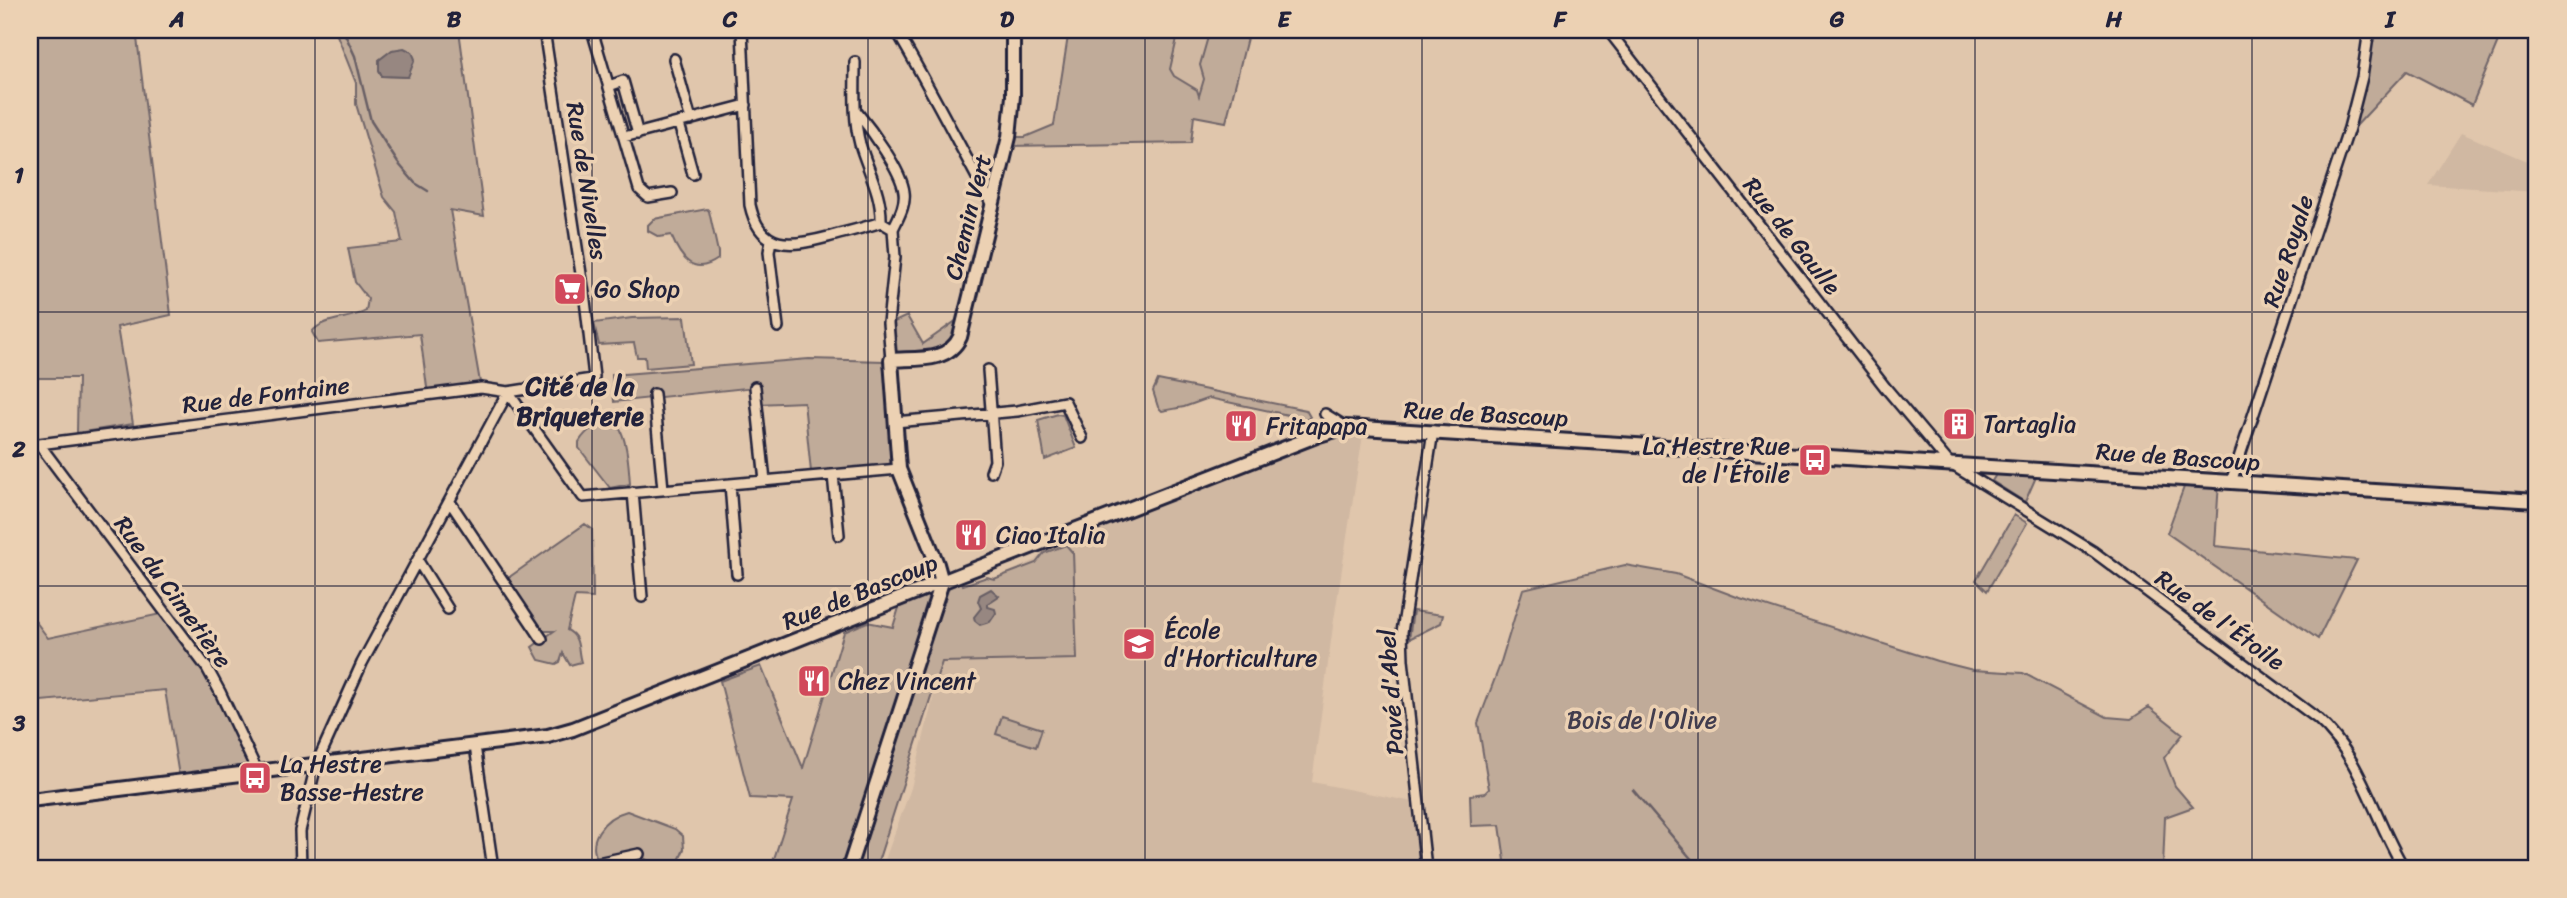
<svg xmlns="http://www.w3.org/2000/svg" width="2567" height="898" viewBox="0 0 2567 898" font-family="Sriracha,sans-serif">
<style>
.built{fill:#d0b8a2}
.green{fill:#c0ab99;stroke:#71666a;stroke-width:2;fill-rule:evenodd}
.water{fill:#978781;stroke:#685f65;stroke-width:2}
.lines{fill:none;stroke-linecap:round;stroke-linejoin:round}
.stream{stroke:#685f65;stroke-width:2.5}
.street-casing{stroke:#22223b;stroke-width:14}
.secondary-casing{stroke:#22223b;stroke-width:18}
.street{stroke:#ecd1b3;stroke-width:9}
.secondary{stroke:#ecd1b3;stroke-width:12}
.grid{fill:none;stroke:#22223b;stroke-width:2;stroke-opacity:0.55}
.labels{text-anchor:middle;stroke-width:7;stroke-linejoin:round;paint-order:stroke}
.street-label{font-size:24px;fill:#22223b;stroke:#ecd1b3}
.poi-label{font-size:24px;fill:#22223b;stroke:#ecd1b3;text-anchor:start}
.park-label{font-size:24px;fill:#423d4e;stroke:#ecd1b3}
.neighbourhood-label{font-size:26px;font-weight:bold;fill:#22223b;stroke:#ecd1b3}
.neatline{fill:none;stroke:#22223b;stroke-width:2.5}
.grid-label{font-size:23px;text-anchor:middle;font-weight:bold;fill:#22223b}
</style>
<rect width="100%" height="100%" fill="#e0c6ac"/>
<filter id="ink" filterUnits="userSpaceOnUse"><feTurbulence type="fractalNoise" baseFrequency=".0143" numOctaves="2"/><feDisplacementMap in="SourceGraphic" scale="14" xChannelSelector="R" yChannelSelector="G"/><feConvolveMatrix kernelMatrix="1 2 1 2 8 2 1 2 1" color-interpolation-filters="sRGB"/></filter>
<g filter="url(#ink)">
<path class="built" d="M 1179,30 L 1210,30 L 1200,65 L 1204,78 L 1199,98 L 1191,85 L 1174,76 L 1170,69 Z
M 2461,133 L 2537,165 L 2537,192 L 2428,185 Z
M 1363,435 L 1333,626 L 1312,782 L 1413,802 L 1421,868 L 882,868 L 911,788 L 961,586 L 987,576 L 995,578 L 1036,560 L 1043,551 L 1307,447 L 1345,436 Z"/>
<path class="green" d="M 30,30 L 136,30 L 171,315 L 117,327 L 133,424 L 77,433 L 78,378 L 30,378 Z
M 335,30 L 459,30 L 484,216 L 450,210 L 481,388 L 428,395 L 420,334 L 318,343 L 312,332 C 323,317 350,320 366,311 L 368,299 L 355,282 L 348,248 L 402,242 L 396,212 L 384,197 L 356,104 L 356,83 ZM 393,50 L 408,77 L 382,76 L 379,70 L 379,60 Z
M 1069,30 L 1179,30 L 1170,69 L 1174,76 L 1197,90 L 1199,96 L 1204,79 L 1200,65 L 1210,30 L 1249,30 L 1226,122 L 1194,116 L 1191,143 L 1007,146 L 1009,137 L 1025,137 L 1054,125 Z
M 2369,30 L 2503,30 L 2472,105 L 2407,71 L 2356,126 L 2349,128 Z
M 707,209 L 709,211 L 718,252 L 718,259 C 693,277 680,257 671,235 L 659,237 L 648,231 L 648,225 L 654,219 Z
M 907,316 L 923,344 L 960,318 C 949,358 936,352 900,355 L 897,353 L 894,322 Z
M 685,317 L 691,364 L 646,368 L 645,357 L 637,357 L 634,343 L 599,345 L 594,323 L 632,318 Z
M 809,359 L 885,361 L 891,463 L 886,466 L 811,472 L 804,402 L 757,404 L 755,387 L 614,402 L 612,375 Z
M 1158,380 L 1306,410 L 1310,417 L 1305,421 L 1302,418 L 1209,398 L 1184,407 L 1162,411 L 1158,407 L 1153,391 Z
M 1058,414 L 1063,415 L 1076,448 L 1045,460 L 1038,420 Z
M 2534,417 L 2537,417 L 2537,487 L 2530,486 Z
M 614,421 C 627,432 629,467 630,484 L 610,488 L 579,448 L 579,442 C 586,430 600,421 614,421 Z
M 1997,473 L 2036,477 L 2025,502 L 1992,481 Z
M 2187,479 L 2219,481 L 2215,546 L 2357,560 L 2318,639 L 2167,533 Z
M 2014,515 L 2027,523 L 1987,591 L 1976,580 Z
M 585,524 L 592,529 L 593,598 L 575,597 L 567,630 C 581,637 577,650 581,662 L 570,665 L 563,653 L 560,662 L 556,664 L 539,660 L 532,647 L 554,631 L 542,631 L 508,578 Z
M 1066,545 L 1073,553 L 1077,659 L 942,662 L 876,868 L 771,868 L 793,800 L 750,798 L 720,681 L 761,666 L 803,768 L 844,632 L 867,622 L 893,627 L 902,598 L 959,575 L 963,585 L 987,577 L 994,579 L 1036,563 L 1044,553 Z
M 1625,565 L 1676,574 L 1737,597 L 1937,661 L 1973,670 L 2023,673 L 2107,717 L 2131,719 L 2149,707 L 2183,734 L 2164,758 L 2175,786 L 2193,807 L 2165,817 L 2163,868 L 1506,868 L 1500,825 L 1471,826 L 1470,795 L 1485,793 L 1489,789 L 1478,723 L 1500,665 L 1523,589 Z
M 1413,611 L 1443,615 L 1441,623 L 1409,639 Z
M 165,613 L 207,668 L 258,773 L 180,782 L 165,690 L 30,702 L 30,614 L 48,638 Z
M 1002,716 L 1042,729 L 1036,747 L 996,734 Z
M 627,811 L 675,829 L 683,836 L 684,849 L 676,868 L 652,868 L 648,861 L 639,854 L 600,863 C 584,841 604,817 627,811 Z"/>
<path class="water" d="M 404,48 L 412,52 L 415,59 L 408,77 L 382,76 L 379,70 L 379,60 L 392,50 Z
M 991,589 L 999,596 L 987,604 L 988,607 L 995,609 L 996,613 L 990,622 L 980,625 L 975,621 L 974,617 L 981,608 L 978,601 L 980,595 Z"/>
<g class="lines">
<path class="stream" d="M 343,30 L 355,56 L 371,121 L 398,163 L 415,183 L 428,191
M 1633,790 L 1699,868"/>
<defs>
<path id="street" d="M 592,30 L 639,189 L 648,197 L 672,193
M 742,30 L 750,205 C 760,251 790,247 828,237 C 846,232 864,228 881,222 L 893,229 L 895,257 L 888,323 L 891,360
M 896,30 C 930,87 960,147 992,205
M 1608,30 L 1885,387 L 1949,463 L 2094,552 L 2318,719 C 2362,758 2374,819 2404,868
M 674,59 L 691,120
M 855,62 C 855,89 853,118 860,144 C 868,171 882,194 881,222
M 609,86 L 623,81 L 638,134
M 856,111 C 870,128 902,171 904,192 C 906,205 898,218 893,229
M 679,124 L 693,174
M 624,137 L 746,105
M 771,240 L 769,252 L 778,327
M 988,370 L 995,461 L 991,472
M 755,387 L 765,481
M 508,392 L 583,497 L 899,469
M 654,394 L 663,489
M 1325,414 L 1346,427
M 895,422 L 1017,411 L 1065,402 L 1082,438
M 30,443 L 39,444 L 481,388 L 508,392 L 592,379 L 594,377 L 585,300 L 544,30
M 39,444 L 207,668 L 220,692 L 258,773
M 833,475 L 839,535
M 2231,482 L 2349,128 L 2362,77 L 2369,30
M 730,484 L 737,574
M 633,492 L 642,597
M 450,502 L 542,639
M 418,561 L 448,609
M 475,746 L 493,868
M 301,868 L 300,831 L 316,765 L 362,663 L 508,392
M 574,868 L 639,854
M 1426,868 L 1403,660 L 1402,632 L 1433,431"/>
<path id="secondary" d="M 942,582 L 937,564 L 899,469 L 891,360 C 916,358 948,363 960,337 L 1009,137 L 1013,96 L 1013,30
M 30,800 L 548,736 L 573,729 L 959,575 L 1316,436 L 1346,427 L 2537,501
M 849,868 L 942,582"/>
</defs>
<use href="#street" class="street-casing"/>
<use href="#secondary" class="secondary-casing"/>
<use href="#street" class="street"/>
<use href="#secondary" class="secondary"/>
</g>
</g>
<path class="grid" d="M 315,30 L 315,868M 592,30 L 592,868M 868,30 L 868,868M 1145,30 L 1145,868M 1422,30 L 1422,868M 1698,30 L 1698,868M 1975,30 L 1975,868M 2252,30 L 2252,868M 30,312 L 2537,312M 30,586 L 2537,586"/>
<defs>
<symbol id="supermarket-square" viewBox="-11 -11 22 22"><rect x="-9" y="-9" width="18" height="18" rx="4" fill="#d1495b" stroke="#ecd1b3"/><path d="M-6-5.5h2.5l.6 2H6L4.5 2H-2.5L-4.4-4H-6ZM-1.5 3.2a1.3 1.3 0 1 0 .1 0ZM3 3.2a1.3 1.3 0 1 0 .1 0Z" fill="#fff"/></symbol>
<symbol id="building-square" viewBox="-11 -11 22 22"><rect x="-9" y="-9" width="18" height="18" rx="4" fill="#d1495b" stroke="#ecd1b3"/><path d="M-4-6H4V6H1V3H-1V6H-4ZM-2.5-4.3h1.7v1.8h-1.7ZM.8-4.3h1.7v1.8H.8ZM-2.5-1h1.7V.8h-1.7ZM.8-1h1.7V.8H.8Z" fill="#fff"/></symbol>
<symbol id="restaurant-square" viewBox="-11 -11 22 22"><rect x="-9" y="-9" width="18" height="18" rx="4" fill="#d1495b" stroke="#ecd1b3"/><path d="M-5-6h1v4h1v-4h1v4h1v-4h1v5L-1.5 .5V6h-2V.5L-5-1ZM5-6V6H3V1.5H1.5Q1.5-4 5-6Z" fill="#fff"/></symbol>
<symbol id="bus-square" viewBox="-11 -11 22 22"><rect x="-9" y="-9" width="18" height="18" rx="4" fill="#d1495b" stroke="#ecd1b3"/><path d="M-5-6H5V4H4V6H2V4H-2V6H-4V4H-5ZM-3.5-4V0h7V-4ZM-3.5 1.2v1.5H-2V1.2ZM2 1.2v1.5H3.5V1.2Z" fill="#fff"/></symbol>
<symbol id="university-square" viewBox="-11 -11 22 22"><rect x="-9" y="-9" width="18" height="18" rx="4" fill="#d1495b" stroke="#ecd1b3"/><path d="M0-5L7-2L0 1L-7-2ZM-4 1L0 2.5L4 1V4Q0 6-4 4Z" fill="#fff"/></symbol>
</defs>
<g fill-rule="evenodd">
<use href="#supermarket-square" x="551" y="270" width="38" height="38"/>
<use href="#building-square" x="1940" y="405" width="38" height="38"/>
<use href="#restaurant-square" x="1222" y="407" width="38" height="38"/>
<use href="#bus-square" x="1796" y="441" width="38" height="38"/>
<use href="#restaurant-square" x="952" y="516" width="38" height="38"/>
<use href="#university-square" x="1120" y="625" width="38" height="38"/>
<use href="#restaurant-square" x="795" y="662" width="38" height="38"/>
<use href="#bus-square" x="236" y="759" width="38" height="38"/>
</g>
<g class="labels">
<g class="street-label">
<text transform="translate(587 181) rotate(81)" y="8">Rue de Nivelles</text>
<text transform="translate(968 217) rotate(-76)" y="8">Chemin Vert</text>
<text transform="translate(1792 236) rotate(52)" y="8">Rue de Gaulle</text>
<text transform="translate(2288 251) rotate(-72)" y="8">Rue Royale</text>
<text transform="translate(266 395) rotate(-7)" y="8">Rue de Fontaine</text>
<text transform="translate(1486 414) rotate(3)" y="8">Rue de Bascoup</text>
<text transform="translate(2178 457) rotate(4)" y="8">Rue de Bascoup</text>
<text transform="translate(173 592) rotate(54)" y="8">Rue du Cimetière</text>
<text transform="translate(860 592) rotate(-22)" y="8">Rue de Bascoup</text>
<text transform="translate(2220 620) rotate(36)" y="8">Rue de l'Étoile</text>
<text transform="translate(1391 692) rotate(-94)" y="8">Pavé d'Abel</text>
</g>
<g class="poi-label">
<text x="594" y="297">Go Shop</text>
<text x="1983" y="432">Tartaglia</text>
<text x="1266" y="434">Fritapapa</text>
<text x="1790" y="454" text-anchor="end">La Hestre Rue<tspan x="1790" dy="28">de l'Étoile</tspan></text>
<text x="996" y="543">Ciao Italia</text>
<text x="1164" y="638">École<tspan x="1164" dy="28">d'Horticulture</tspan></text>
<text x="838" y="689">Chez Vincent</text>
<text x="280" y="772">La Hestre<tspan x="280" dy="28">Basse-Hestre</tspan></text>
</g>
<g class="park-label">
<text x="1642" y="728">Bois de l'Olive</text>
</g>
<g class="neighbourhood-label">
<text x="580" y="395">Cité de la<tspan x="580" dy="30">Briqueterie</tspan></text>
</g>
</g>
<rect width="2567" height="898" fill="none" stroke="#ecd1b3" stroke-width="77"/>
<rect x="38" y="38" width="2490" height="822" class="neatline"/>
<g class="grid-label">
<text x="177" y="27">A</text>
<text x="454" y="27">B</text>
<text x="730" y="27">C</text>
<text x="1007" y="27">D</text>
<text x="1284" y="27">E</text>
<text x="1560" y="27">F</text>
<text x="1837" y="27">G</text>
<text x="2114" y="27">H</text>
<text x="2390" y="27">I</text>
<text x="19" y="183">1</text>
<text x="19" y="457">2</text>
<text x="19" y="731">3</text>
</g>
</svg>
